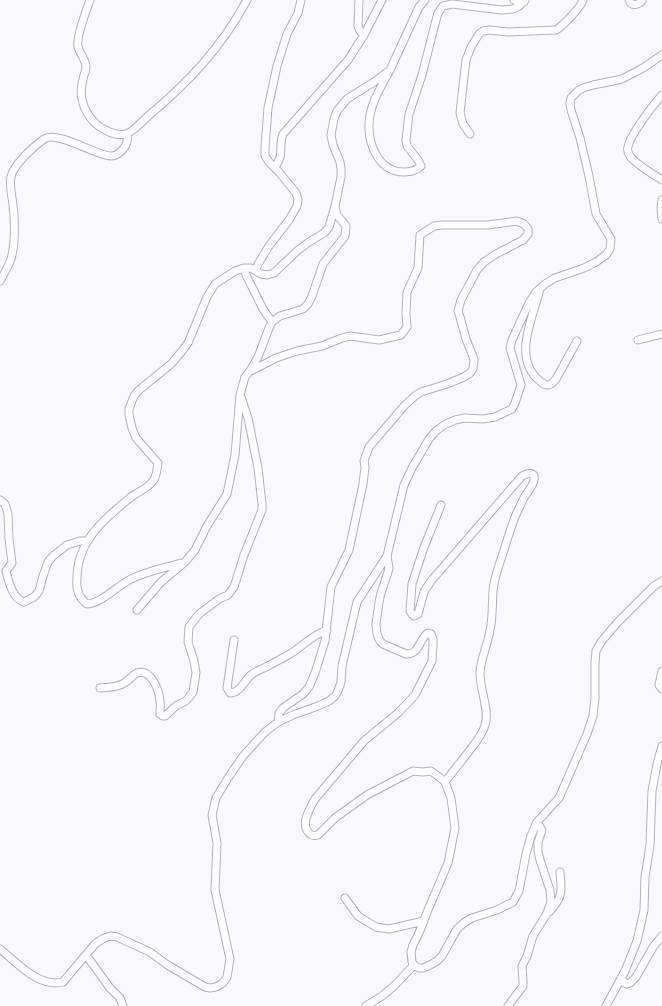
<svg xmlns="http://www.w3.org/2000/svg" width="662" height="1006" viewBox="0 0 662 1006" font-family="'Golos Text',sans-serif">
<style>
.lines{fill:none;stroke-linecap:round;stroke-linejoin:round}
.street-casing{stroke:#b2b1c5;stroke-width:9}
.street{stroke:#fff;stroke-width:7}
</style>
<rect width="100%" height="100%" fill="#f9f8fd"/>
<g class="lines">
<defs>
<path id="street" d="M 90,0 C 86,11 76,37 78,47 C 80,54 86,60 86,67 C 86,69 85,73 84,75 C 82,83 80,91 82,99 C 84,110 91,121 100,127 C 108,132 116,136 126,134 C 131,133 142,122 147,117 C 188,83 221,48 247,0
M 359,0 L 358,26 L 360,31 L 364,35
M 514,0 L 524,2
M 629,0 C 632,7 637,5 642,1
M 389,72 C 380,88 370,105 369,123 C 368,145 379,172 404,172 C 410,172 417,170 421,166 L 418,160 L 407,146 L 406,140 L 409,114 L 422,75 L 435,24 L 438,13 L 443,6 L 452,4 L 502,10 L 513,9 L 519,6 L 525,0
M 662,95 C 653,105 630,135 628,147 C 627,150 628,153 630,156 C 634,163 654,175 662,180
M 470,134 L 463,124 L 460,113 L 464,77 L 466,60 L 471,47 L 479,34 L 483,31 L 489,30 L 508,32 L 556,30 C 563,26 581,7 583,0
M 275,167 C 285,154 278,146 283,134 L 348,60 L 364,35 L 382,0
M 662,200 L 661,208 L 662,219
M 244,268 L 246,275 L 263,309 L 272,322
M 256,270 L 258,264 L 269,246 L 289,220 L 297,206 L 298,199 L 296,193 L 279,172 L 269,162 L 265,156 L 265,147 L 268,108 L 277,66 L 287,34 L 298,13 L 301,0
M 0,281 C 4,274 8,267 11,259 C 16,241 15,223 13,205 C 12,195 9,187 11,177 C 13,165 34,146 44,139 C 57,130 97,156 111,156 C 116,156 121,152 124,148 C 127,144 128,139 127,134
M 540,289 C 533,318 511,359 541,382 C 548,388 552,384 556,379 L 577,341
M 638,340 L 662,334
M 250,371 L 258,357 L 269,328 L 272,322 L 280,316 L 303,309 L 308,304 L 312,296 L 323,264 L 345,236 L 346,226 L 337,215 L 335,207
M 0,500 L 5,504 L 8,514 L 9,539 L 12,563 L 6,571 C 9,582 12,598 24,602 L 34,597 L 39,591 L 43,576 L 48,562 L 53,556 L 67,545 L 80,541 L 88,541
M 441,505 L 423,550 L 412,584 L 410,611 L 412,614 L 414,616 L 418,614 L 424,592 L 431,581 L 522,476 C 527,473 536,471 534,480 C 533,486 528,491 525,496 C 522,501 520,507 517,512 C 512,524 508,537 504,550 C 500,563 494,577 493,591 C 492,604 493,617 490,630 C 488,645 480,659 480,674 C 480,690 490,712 485,725 C 483,733 478,739 473,746 C 464,758 454,770 445,782
M 387,556 L 389,568 L 388,572 L 381,593 L 379,602 L 376,624 L 377,634 L 380,641 L 383,644 L 406,654 C 420,655 419,638 428,633 L 431,634 L 433,639 L 433,645 L 432,661 L 415,695 L 398,713 L 364,741 L 315,799 C 310,808 300,824 309,833 C 312,836 314,836 318,835 L 335,818 L 367,795 L 413,771 L 423,772 L 431,771 L 443,780 L 445,782 L 451,798 L 455,828 L 448,863 L 428,910 L 419,933 L 413,945 L 411,952 L 412,962 L 414,965 L 419,968 L 423,968 L 430,965 L 437,961 L 442,956 L 457,929 L 465,922 L 472,918 L 497,910 L 513,902 L 519,891 L 526,854 L 531,836 L 537,822 L 559,798 L 587,734 L 593,716 L 595,698 L 595,662 L 596,651 L 601,642 L 617,623 L 654,586 L 662,581
M 181,563 C 164,568 147,571 131,579 C 117,586 102,603 87,604 C 78,597 76,589 77,578 C 77,541 105,518 131,497 C 138,492 148,488 153,481 C 157,476 157,469 158,463 L 136,438 L 132,428 L 129,415 L 129,409 L 134,396 L 139,390 L 171,364 L 182,351 L 188,343 L 207,297 L 215,284 L 235,271 L 244,268 L 251,268 L 261,274 L 267,275 L 274,273 L 297,251 L 309,242 L 324,233 L 329,227 L 335,206 L 341,177 L 341,168 L 340,162 L 333,145 L 331,135 L 334,119 L 337,111 L 347,99 L 374,82 L 390,70 L 419,7 L 425,0
M 137,610 L 161,582 L 185,562 L 195,550 L 207,526 L 227,494 L 235,455 L 240,395 L 245,377 L 249,372 L 276,358 L 297,351 L 322,346 L 342,338 L 350,336 L 379,340 L 401,335 L 407,327 L 406,314 L 407,292 L 418,268 L 420,235 L 434,226 L 442,225 L 488,225 L 517,221 L 524,224 L 528,229 L 528,234 L 523,240 L 496,254 L 484,262 L 477,270 L 461,300 L 458,311 L 460,317 L 466,339 L 474,359 L 473,369 L 470,373 L 464,377 L 447,384 L 421,392 L 415,396 L 405,405 L 369,447 L 364,461 L 365,467 L 363,484 L 349,550 L 331,587 L 325,641 L 315,673 L 309,687 L 303,694 L 283,708 L 279,713 L 278,722
M 234,640 L 227,688 L 230,693 C 240,693 244,681 251,675 C 256,671 262,669 268,666 C 275,662 283,658 290,654 C 303,646 312,635 327,630
M 662,671 L 659,685 L 662,689
M 100,688 C 108,687 117,688 124,683 C 129,681 132,675 137,673 C 151,668 159,690 160,701 C 161,705 160,709 160,714 L 163,716 L 165,716 L 177,705 L 186,701 L 193,692 L 196,673 L 194,661 L 188,642 L 189,627 L 199,614 L 219,599 L 228,595 L 234,587 L 244,555 L 262,510 L 262,504 L 258,468 L 248,418 L 241,397
M 345,898 L 358,916 L 376,927 L 389,929 L 424,921
M 549,912 C 563,898 562,890 560,872
M 0,949 C 17,963 39,988 63,982 L 95,944 L 104,938 L 111,936 L 117,937 L 150,952 L 166,964 L 205,987 L 210,988 L 216,987 L 223,983 L 227,977 L 230,959 L 215,890 L 217,843 L 212,815 L 216,798 L 228,778 L 243,756 L 265,732 L 278,722 L 293,715 L 318,706 L 329,701 L 335,696 L 338,691 L 341,682 L 342,666 L 357,602 L 387,556 L 404,485 L 412,468 L 429,439 L 436,431 L 444,425 L 455,420 L 465,418 L 483,419 L 495,417 L 512,409 L 515,403 L 521,385 L 510,348 L 512,340 L 529,303 L 536,292 L 545,284 L 555,278 L 584,268 L 596,262 L 606,255 L 610,249 L 611,239 L 596,214 L 589,176 L 580,138 L 571,110 L 570,103 L 571,98 L 578,91 L 583,88 L 593,85 L 608,82 L 622,79 L 643,68 L 662,55
M 86,955 L 110,988 L 120,998 L 123,1006
M 621,978 L 625,983 L 627,984 L 630,983 L 636,977 L 653,947 L 662,936
M 366,1006 L 382,996 L 394,986 L 414,965
M 508,1006 L 523,986 L 523,981 L 522,966 L 527,956 L 533,936 L 546,915 L 551,903 L 550,890 L 540,860 L 538,851 L 538,842 L 542,830 L 537,822
M 606,1006 L 625,971 L 637,941 L 644,910 L 645,877 L 650,845 L 652,791 L 657,764 L 662,746"/>
</defs>
<use href="#street" class="street-casing"/>
<use href="#street" class="street"/>
</g>
</svg>
